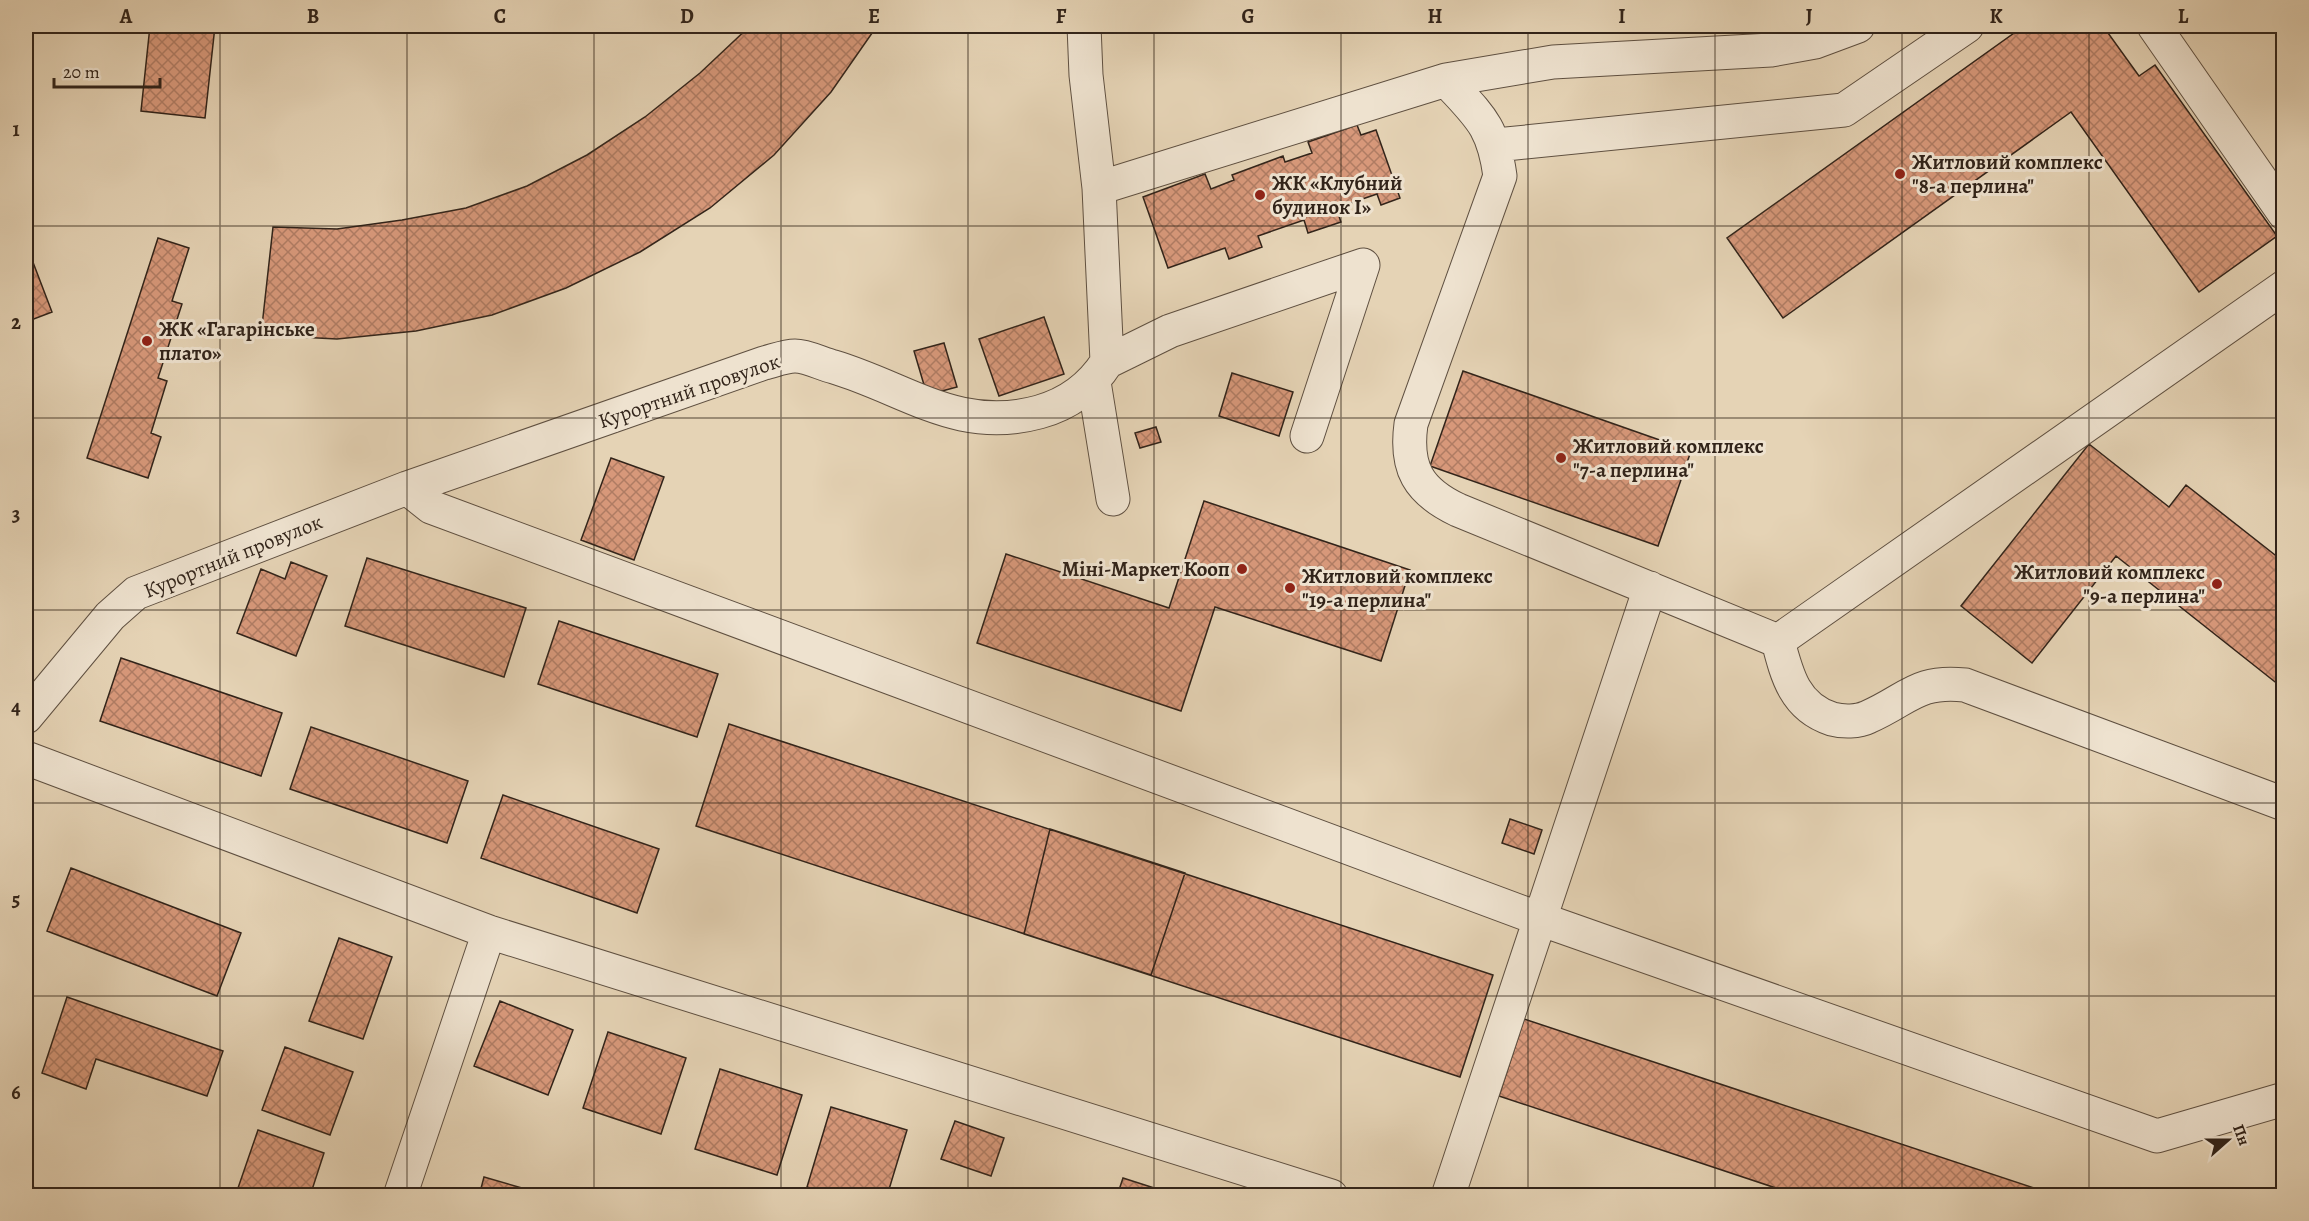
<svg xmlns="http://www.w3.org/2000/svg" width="2309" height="1221" viewBox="0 0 2309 1221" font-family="Alegreya,serif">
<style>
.building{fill:url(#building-cross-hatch);stroke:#32241a;stroke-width:1.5}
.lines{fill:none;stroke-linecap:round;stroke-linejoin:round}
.minor-casing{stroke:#5f5041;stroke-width:35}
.minor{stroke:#eee2cf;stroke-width:33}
.grid{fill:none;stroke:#32241a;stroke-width:1.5;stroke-opacity:0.55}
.poi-dot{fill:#8f2418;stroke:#eee2cf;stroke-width:2}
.labels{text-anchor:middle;stroke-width:6;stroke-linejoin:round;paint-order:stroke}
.poi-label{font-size:21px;font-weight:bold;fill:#32241a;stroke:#eee2cf;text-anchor:start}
.street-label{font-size:21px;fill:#32241a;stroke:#eee2cf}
.neatline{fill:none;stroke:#32241a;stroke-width:2}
.grid-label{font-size:20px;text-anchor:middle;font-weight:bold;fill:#32241a}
</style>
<defs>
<pattern id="building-cross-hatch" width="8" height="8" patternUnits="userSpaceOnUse" patternTransform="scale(1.5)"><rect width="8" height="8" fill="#d7987a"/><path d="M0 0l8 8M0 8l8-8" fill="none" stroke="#af7c63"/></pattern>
</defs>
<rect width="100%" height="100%" fill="#e5d3b5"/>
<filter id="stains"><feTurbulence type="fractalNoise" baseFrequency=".00333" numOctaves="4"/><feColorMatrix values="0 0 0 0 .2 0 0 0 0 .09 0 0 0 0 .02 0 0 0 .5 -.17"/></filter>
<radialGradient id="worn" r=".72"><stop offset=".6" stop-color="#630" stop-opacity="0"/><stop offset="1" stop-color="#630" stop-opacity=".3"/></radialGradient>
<path class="building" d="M 150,26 L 215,26 L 205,118 L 141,111 Z
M 750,26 L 877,26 L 831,92 L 774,155 L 710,208 L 640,252 L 566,288 L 492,315 L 416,331 L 337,339 L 261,335 L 273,227 L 337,229 L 402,220 L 466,208 L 527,186 L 587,155 L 645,117 L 700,73 Z
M 2024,26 L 2103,26 L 2139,76 L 2155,65 L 2277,236 L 2199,292 L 2071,112 L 1783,318 L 1727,238 Z
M 1357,125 L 1361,135 L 1376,130 L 1400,198 L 1381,205 L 1377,194 L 1336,208 L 1341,222 L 1308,233 L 1304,220 L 1258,236 L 1262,247 L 1229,259 L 1225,248 L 1168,268 L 1143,197 L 1205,174 L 1211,189 L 1234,180 L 1232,175 L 1283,156 L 1285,162 L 1312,153 L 1308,142 Z
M 158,238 L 189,248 L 172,301 L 182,304 L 158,378 L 167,381 L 151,433 L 161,437 L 148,478 L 87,458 Z
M 26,244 L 52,312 L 26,322 Z
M 1044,317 L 1064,374 L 999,396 L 979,339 Z
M 944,343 L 957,387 L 927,395 L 914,351 Z
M 1463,371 L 1691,451 L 1658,546 L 1430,466 Z
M 1232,373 L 1293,392 L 1279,436 L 1219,416 Z
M 1156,427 L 1161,442 L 1140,448 L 1135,433 Z
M 2089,444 L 2169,507 L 2186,485 L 2284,562 L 2284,689 L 2116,556 L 2032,663 L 1961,606 Z
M 611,458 L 664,477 L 634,560 L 581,540 Z
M 1204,501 L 1410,570 L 1381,661 L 1215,607 L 1181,711 L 977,643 L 1006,554 L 1169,608 Z
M 367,558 L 526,608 L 504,677 L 345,626 Z
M 291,562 L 327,576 L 296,656 L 237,633 L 261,569 L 285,579 Z
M 559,621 L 718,674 L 697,737 L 538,684 Z
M 121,658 L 282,713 L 261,776 L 100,721 Z
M 729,724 L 1493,975 L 1460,1077 L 696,826 Z
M 311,727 L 468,781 L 447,843 L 290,789 Z
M 503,795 L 659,849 L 637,913 L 481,858 Z
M 1510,819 L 1542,830 L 1534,854 L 1502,843 Z
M 1050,829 L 1185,873 L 1151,975 L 1024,934 Z
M 71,868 L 241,933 L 217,996 L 47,931 Z
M 339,938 L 392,957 L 363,1039 L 309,1021 Z
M 67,997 L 223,1051 L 207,1096 L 96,1059 L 86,1089 L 42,1073 Z
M 500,1001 L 573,1030 L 548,1095 L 474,1066 Z
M 1524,1019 L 2058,1196 L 1800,1196 L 1499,1096 Z
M 608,1032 L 686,1058 L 661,1134 L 583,1108 Z
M 285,1047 L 353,1072 L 330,1135 L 262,1110 Z
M 720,1069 L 802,1095 L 777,1175 L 695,1149 Z
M 831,1107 L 907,1130 L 887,1196 L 835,1196 L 807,1187 Z
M 955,1121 L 1004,1138 L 991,1176 L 941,1159 Z
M 258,1130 L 324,1153 L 310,1196 L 258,1196 L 238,1188 Z
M 484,1177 L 550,1196 L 479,1196 Z
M 1123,1178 L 1176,1195 L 1117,1196 Z
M 29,1186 L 62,1196 L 26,1196 Z"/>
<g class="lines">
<defs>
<path id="minor" d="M 2154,26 L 2284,213
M 1446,80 C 1479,116 1493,125 1500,176 L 1411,424 C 1405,468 1418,491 1458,510 L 1778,641
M 1496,145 L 1844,110 L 1967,26
M 1099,188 L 1446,80 L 1553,62 L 1771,50 L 1815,42 L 1858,26
M 1107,362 L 1170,331 L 1363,265 L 1307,436
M 1094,382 L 1113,499
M 407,488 L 431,507 L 1540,919 L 2157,1136 L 2284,1099
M 1778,641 L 2284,287
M 1778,641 C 1787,676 1795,707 1832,719 C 1843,722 1858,722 1868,717 C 1909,699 1916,680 1965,685 L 2284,804
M 26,717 L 110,616 L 136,593 L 407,488 L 764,363 C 773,361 785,356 795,356 C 807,356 822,364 834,367 C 907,389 959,434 1039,412 C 1068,404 1091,387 1107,362 L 1099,188 L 1086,75 L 1084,26
M 26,758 L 489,932 L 1331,1196
M 400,1196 L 489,932
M 1448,1196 L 1650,588"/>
</defs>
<use href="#minor" class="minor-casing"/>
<use href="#minor" class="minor"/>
</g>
<path class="grid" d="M 220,26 L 220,1196M 407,26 L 407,1196M 594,26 L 594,1196M 781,26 L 781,1196M 968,26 L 968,1196M 1154,26 L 1154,1196M 1341,26 L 1341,1196M 1528,26 L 1528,1196M 1715,26 L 1715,1196M 1902,26 L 1902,1196M 2089,26 L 2089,1196M 26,226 L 2284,226M 26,418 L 2284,418M 26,610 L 2284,610M 26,803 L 2284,803M 26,996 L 2284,996"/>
<g class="poi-dot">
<circle cx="1900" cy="174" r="6"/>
<circle cx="1260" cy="195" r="6"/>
<circle cx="147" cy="341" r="6"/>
<circle cx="1561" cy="458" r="6"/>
<circle cx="1242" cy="569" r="6"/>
<circle cx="2217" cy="584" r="6"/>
<circle cx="1290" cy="588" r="6"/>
</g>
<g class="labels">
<g class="poi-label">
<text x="1912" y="169">Житловий комплекс<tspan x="1912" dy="24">"8-а перлина"</tspan></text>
<text x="1272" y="190">ЖК «Клубний<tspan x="1272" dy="24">будинок I»</tspan></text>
<text x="159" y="336">ЖК «Гагарінське<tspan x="159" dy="24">плато»</tspan></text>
<text x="1573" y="453">Житловий комплекс<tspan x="1573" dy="24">"7-а перлина"</tspan></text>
<text x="1230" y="576" text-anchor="end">Міні-Маркет Кооп</text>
<text x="2205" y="579" text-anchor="end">Житловий комплекс<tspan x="2205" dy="24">"9-а перлина"</tspan></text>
<text x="1302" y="583">Житловий комплекс<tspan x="1302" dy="24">"19-а перлина"</tspan></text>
</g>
<g class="street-label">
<text transform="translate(689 391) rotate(-19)" y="7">Курортний провулок</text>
<text transform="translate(233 556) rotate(-22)" y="7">Курортний провулок</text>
</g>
</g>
<rect width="2309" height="1221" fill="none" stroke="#e5d3b5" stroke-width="66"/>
<g transform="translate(2228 1140) rotate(69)" stroke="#eee2cf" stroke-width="4.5" paint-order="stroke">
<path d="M0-4.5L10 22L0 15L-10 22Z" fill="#32241a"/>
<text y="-9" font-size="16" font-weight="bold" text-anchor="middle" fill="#32241a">Пн</text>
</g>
<path d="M54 78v9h106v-9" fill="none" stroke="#32241a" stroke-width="3"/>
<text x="63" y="78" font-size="18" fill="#32241a" stroke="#eee2cf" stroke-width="4.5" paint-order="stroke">20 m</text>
<rect x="33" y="33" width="2243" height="1155" class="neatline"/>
<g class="grid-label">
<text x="126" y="23">A</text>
<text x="313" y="23">B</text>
<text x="500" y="23">C</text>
<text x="687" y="23">D</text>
<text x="874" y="23">E</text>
<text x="1061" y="23">F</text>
<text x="1248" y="23">G</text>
<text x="1435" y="23">H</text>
<text x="1622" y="23">I</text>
<text x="1809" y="23">J</text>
<text x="1996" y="23">K</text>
<text x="2183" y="23">L</text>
<text x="16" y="136">1</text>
<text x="16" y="329">2</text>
<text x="16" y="521">3</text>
<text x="16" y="714">4</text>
<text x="16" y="906">5</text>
<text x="16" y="1099">6</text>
</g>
<rect width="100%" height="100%" filter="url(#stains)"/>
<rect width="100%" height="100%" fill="url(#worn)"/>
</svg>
